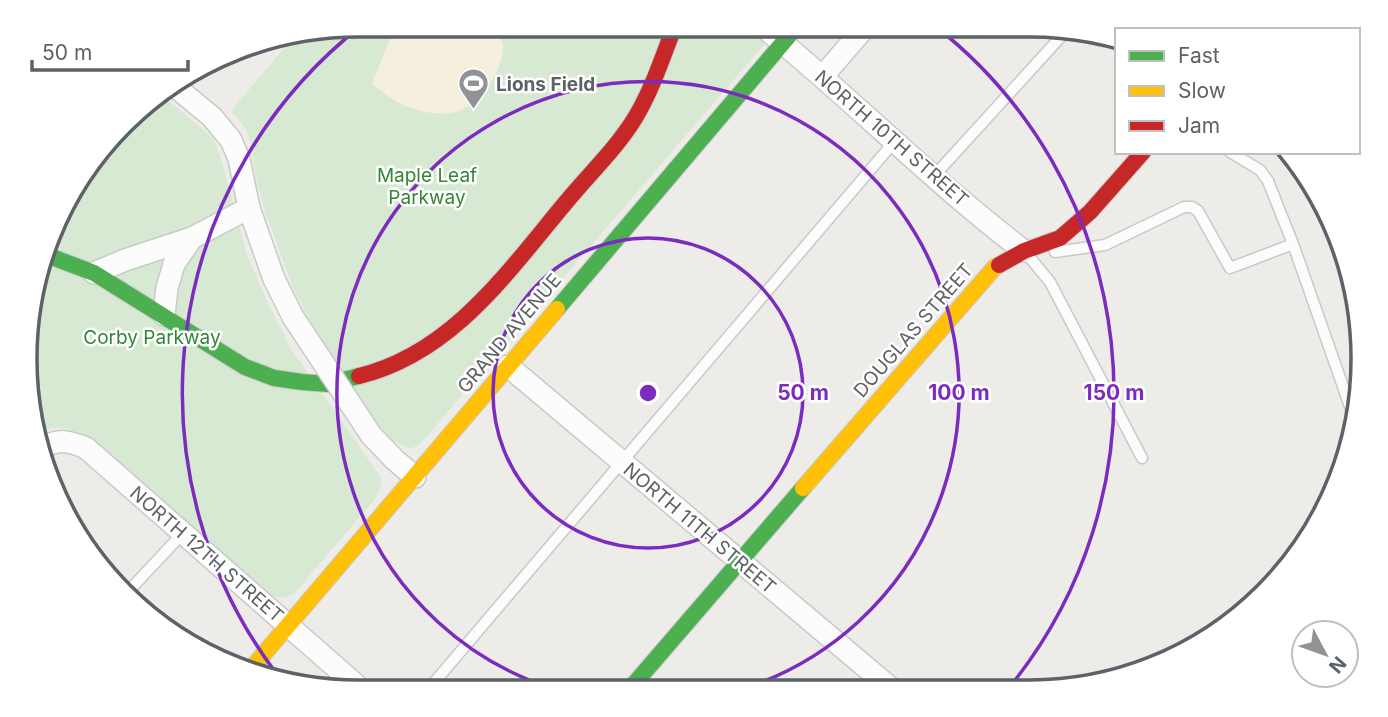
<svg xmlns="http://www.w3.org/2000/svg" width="1388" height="717" viewBox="0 0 1388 717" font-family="Inter,sans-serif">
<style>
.green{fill:#d7e9d3}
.sand{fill:#f5efde}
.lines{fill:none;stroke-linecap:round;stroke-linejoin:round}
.lane-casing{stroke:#c9c9c9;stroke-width:13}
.street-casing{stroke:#c9c9c9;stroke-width:24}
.fast-casing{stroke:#cacaca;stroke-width:18}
.slow-casing{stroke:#cacaca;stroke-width:18}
.jam-casing{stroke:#cacaca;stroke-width:18}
.lane{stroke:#fcfcfc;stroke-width:10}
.street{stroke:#fcfcfc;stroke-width:21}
.fast{stroke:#4caf50;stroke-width:16}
.slow{stroke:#ffc107;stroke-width:16}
.jam{stroke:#c62828;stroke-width:16}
.street-bridge-casing{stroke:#c9c9c9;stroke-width:24;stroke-linecap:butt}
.street-bridge{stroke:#fcfcfc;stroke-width:21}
.ring{fill:none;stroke:#7b2cbf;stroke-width:3.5}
.labels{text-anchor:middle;stroke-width:5;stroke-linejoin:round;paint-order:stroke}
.poi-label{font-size:19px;font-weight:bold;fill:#5d6266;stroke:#fff;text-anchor:start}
.street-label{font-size:19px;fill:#5d6266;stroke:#fff}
.park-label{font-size:19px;fill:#348635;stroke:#fff}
.rim{fill:none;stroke:#5d6266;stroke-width:3.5}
.centre{fill:#7b2cbf;stroke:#fff;stroke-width:3.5}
.ring-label{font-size:21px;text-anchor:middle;font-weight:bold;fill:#7b2cbf;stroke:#fff;stroke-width:5;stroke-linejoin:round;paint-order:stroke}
</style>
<rect width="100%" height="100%" fill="#eeece8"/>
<path class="green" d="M 358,25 L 781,25 L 421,443 L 411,449 L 393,441 L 380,426 L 363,406 L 326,352 L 292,285 L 266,214 L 257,183 L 251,144 L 246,129 L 231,111 L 295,35 Z
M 159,93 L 213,138 L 220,155 L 247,255 L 267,301 L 291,349 L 380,476 L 381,487 L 375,499 L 293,595 L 282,598 L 272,596 L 94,441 C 76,431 56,421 37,434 L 27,402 L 36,272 L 71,194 Z"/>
<path class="sand" d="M 396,25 L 495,25 C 497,31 502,39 503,45 C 505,70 476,111 450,113 C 420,116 393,103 372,83 Z"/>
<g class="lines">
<defs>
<path id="lane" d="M 1230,152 L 1260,170 L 1268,181 L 1293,244 L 1353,415
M 934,176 L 1067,30
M 1055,252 L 1105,245 L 1184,207 L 1192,207 L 1198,211 L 1230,268 L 1293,244
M 1026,253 L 1050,282 L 1142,458
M 124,596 L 183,533
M 426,692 L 894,142"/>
<path id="street" d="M 761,25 C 851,98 932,181 1024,251
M 822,77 L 867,25
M 172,84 L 212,117 L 231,140 L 239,159 L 249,208 L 274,279 L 293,317
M 94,273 L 125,260 L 192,238 L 249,208
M 164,315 L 167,288 L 174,264 L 192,238
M 508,366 L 893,690
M 371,435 L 395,460 L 415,477
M 41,448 C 59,439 67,440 86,448 L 364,692"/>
<path id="fast" d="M 44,254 L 94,273 L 245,367 L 274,378 L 302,382 L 328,384 L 359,376
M 557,309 L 798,25
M 628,691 L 803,488"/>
<path id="slow" d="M 803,488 L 995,267 L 999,265
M 251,669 L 557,309"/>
<path id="jam" d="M 999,265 L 1024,251 L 1060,238 L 1090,212 L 1143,152
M 359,376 C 453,353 508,271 567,201 C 590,173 616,149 635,118 C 652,90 663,56 675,25"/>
</defs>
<use href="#lane" class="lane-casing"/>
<use href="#street" class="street-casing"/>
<use href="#fast" class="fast-casing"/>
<use href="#slow" class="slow-casing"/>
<use href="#jam" class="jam-casing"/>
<use href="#lane" class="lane"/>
<use href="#street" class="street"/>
<use href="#fast" class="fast"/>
<use href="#slow" class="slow"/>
<use href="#jam" class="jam"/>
<defs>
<path id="street-bridge" d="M 293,317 L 371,435"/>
</defs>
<use href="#street-bridge" class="street-bridge-casing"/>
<use href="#street-bridge" class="street-bridge"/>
</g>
<g class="ring">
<circle cx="648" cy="393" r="155"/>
<path d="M557 690A311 311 0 1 1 739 690"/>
<path d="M276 673A466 466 0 0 1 361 26M935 26A466 466 0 0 1 1008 689"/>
</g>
<defs>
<symbol id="stadium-pin" viewBox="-11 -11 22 30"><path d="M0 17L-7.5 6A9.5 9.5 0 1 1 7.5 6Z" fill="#909294" stroke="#fff"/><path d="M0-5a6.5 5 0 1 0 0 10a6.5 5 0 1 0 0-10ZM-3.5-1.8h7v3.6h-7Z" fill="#fff"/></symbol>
</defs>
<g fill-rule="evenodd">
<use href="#stadium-pin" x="456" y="66" width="35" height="47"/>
</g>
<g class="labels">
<g class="poi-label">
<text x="496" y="91">Lions Field</text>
</g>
<g class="street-label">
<text transform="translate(892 138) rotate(41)" y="7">NORTH 10TH STREET</text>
<text transform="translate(913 330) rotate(-49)" y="7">DOUGLAS STREET</text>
<text transform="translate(509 333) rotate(-50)" y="7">GRAND AVENUE</text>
<text transform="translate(700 528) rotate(40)" y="7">NORTH 11TH STREET</text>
<text transform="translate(207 554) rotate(41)" y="7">NORTH 12TH STREET</text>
</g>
<g class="park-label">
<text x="427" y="182">Maple Leaf<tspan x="427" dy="22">Parkway</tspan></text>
<text x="152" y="344">Corby Parkway</text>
</g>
</g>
<path d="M0 0H1388V717H0ZM358 37H1030A321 321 0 0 1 1351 358V359A321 321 0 0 1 1030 680H358A321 321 0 0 1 37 359V358A321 321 0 0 1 358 37Z" fill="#fff" fill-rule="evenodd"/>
<path class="rim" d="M358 37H1030A321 321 0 0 1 1351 358V359A321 321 0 0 1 1030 680H358A321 321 0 0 1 37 359V358A321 321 0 0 1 358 37Z"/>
<circle cx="648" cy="393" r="10" class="centre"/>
<g class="ring-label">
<text x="803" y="400">50 m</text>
<text x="959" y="400">100 m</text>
<text x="1114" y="400">150 m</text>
</g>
<rect x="1115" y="28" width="245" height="126" fill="#ffffff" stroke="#bec0c2" stroke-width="2"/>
<rect x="1129" y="51" width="35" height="10" fill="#4caf50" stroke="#bec0c2" stroke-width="2"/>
<text x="1178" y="63" font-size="21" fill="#5d6266">Fast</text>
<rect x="1129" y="86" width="35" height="10" fill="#ffc107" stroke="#bec0c2" stroke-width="2"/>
<text x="1178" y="98" font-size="21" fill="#5d6266">Slow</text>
<rect x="1129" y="121" width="35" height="10" fill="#c62828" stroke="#bec0c2" stroke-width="2"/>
<text x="1178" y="133" font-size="21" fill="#5d6266">Jam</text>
<g transform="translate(1325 654) rotate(131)"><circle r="33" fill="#ffffff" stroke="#bec0c2" stroke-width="2"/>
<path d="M0-5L12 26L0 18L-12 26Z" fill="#909294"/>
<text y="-10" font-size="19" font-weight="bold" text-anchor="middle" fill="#5d6266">N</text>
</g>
<path d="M32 60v10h156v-10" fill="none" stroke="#5d6266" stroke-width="3.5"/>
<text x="42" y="60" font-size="21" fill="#5d6266" stroke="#ffffff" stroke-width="5" paint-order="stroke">50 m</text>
</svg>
